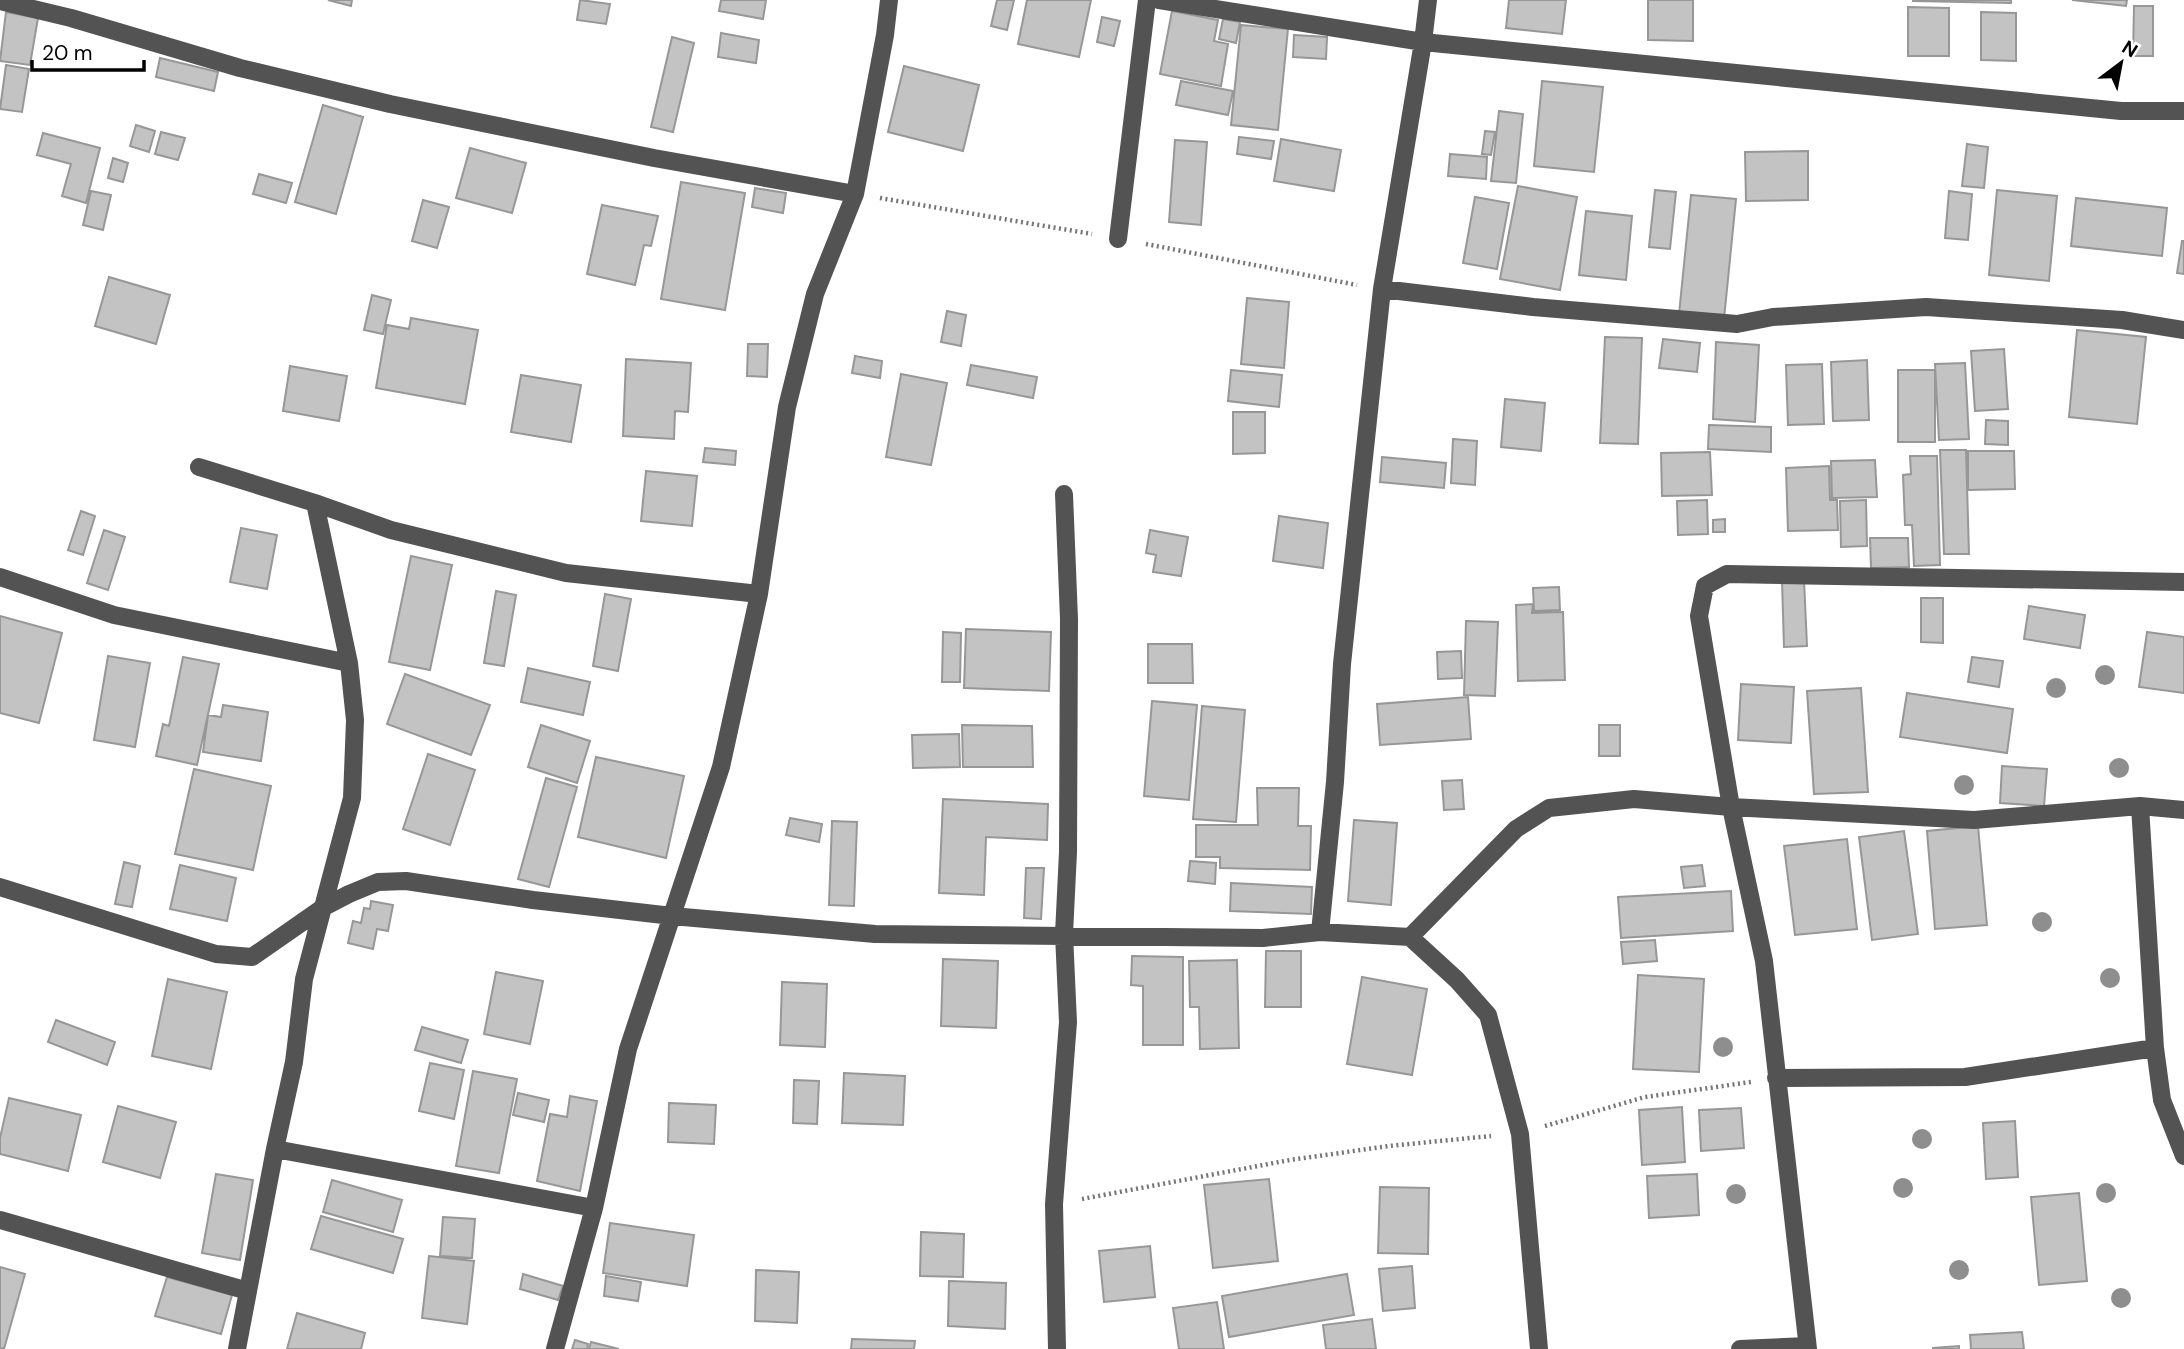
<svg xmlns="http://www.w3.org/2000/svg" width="2184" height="1349" viewBox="0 0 2184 1349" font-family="'DM Sans',sans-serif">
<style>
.building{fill:#c3c3c3;stroke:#979797;stroke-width:2}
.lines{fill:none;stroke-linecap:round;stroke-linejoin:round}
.path{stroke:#757575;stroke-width:4.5;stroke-dasharray:2 3.5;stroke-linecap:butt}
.minor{stroke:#535353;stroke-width:18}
.tree{fill:#8e8e8e}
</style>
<rect width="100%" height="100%" fill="#fff"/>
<path class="building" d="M 328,0 L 352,0 L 351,6 Z
M 580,0 L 610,4 L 606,24 L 577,20 Z
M 721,0 L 766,0 L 763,19 L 719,11 Z
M 997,0 L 1014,0 L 1007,30 L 991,26 Z
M 1027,0 L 1091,0 L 1079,57 L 1018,44 Z
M 1509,0 L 1566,0 L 1562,34 L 1506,28 Z
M 1648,0 L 1693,0 L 1693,41 L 1648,40 Z
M 2011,0 L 2011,3 L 1913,1 L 1913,0 Z
M 2072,0 L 2127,0 L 2126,6 Z
M 2134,6 L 2153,6 L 2153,56 L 2133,56 Z
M 1908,7 L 1949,8 L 1949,56 L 1908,56 Z
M 1172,11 L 1218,20 L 1214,41 L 1228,44 L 1221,86 L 1160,74 Z
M 6,12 L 38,18 L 30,65 L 0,61 Z
M 1981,12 L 2016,13 L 2016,61 L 1981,60 Z
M 1102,17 L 1120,21 L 1114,46 L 1097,42 Z
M 1223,19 L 1240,22 L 1236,43 L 1219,39 Z
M 1241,25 L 1288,29 L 1278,130 L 1231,125 Z
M 721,33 L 759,40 L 756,63 L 718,57 Z
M 1294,35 L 1327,37 L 1326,59 L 1293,57 Z
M 672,37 L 694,43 L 673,132 L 651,127 Z
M 160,58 L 218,72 L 214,91 L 156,77 Z
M 6,65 L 29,69 L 22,112 L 0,109 Z
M 904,66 L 979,85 L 963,151 L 888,132 Z
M 1181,81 L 1233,91 L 1228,115 L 1176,105 Z
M 1542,81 L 1603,87 L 1594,172 L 1534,166 Z
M 323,105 L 363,117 L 336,214 L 295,202 Z
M 1499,111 L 1523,114 L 1516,183 L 1491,181 Z
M 136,125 L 155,131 L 149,152 L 130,146 Z
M 1485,131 L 1495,132 L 1491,155 L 1482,154 Z
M 161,132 L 185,138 L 178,160 L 155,154 Z
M 43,133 L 100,148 L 86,203 L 62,196 L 71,164 L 37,155 Z
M 1239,137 L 1274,141 L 1271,159 L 1237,154 Z
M 1281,139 L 1341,150 L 1334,191 L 1274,181 Z
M 1175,140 L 1207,142 L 1201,225 L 1169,222 Z
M 1967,144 L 1988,147 L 1984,188 L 1962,186 Z
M 470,148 L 526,163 L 512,213 L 456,198 Z
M 1808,151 L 1808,200 L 1746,201 L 1745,152 Z
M 1450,154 L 1487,157 L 1486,179 L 1448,176 Z
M 113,158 L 128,163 L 123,182 L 108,178 Z
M 259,174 L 292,183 L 286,203 L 253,194 Z
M 681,182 L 745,193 L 725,310 L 661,299 Z
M 1518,186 L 1577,197 L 1560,290 L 1500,279 Z
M 755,188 L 786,193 L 783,213 L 752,207 Z
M 1655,190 L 1676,192 L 1670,249 L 1649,247 Z
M 1997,190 L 2057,196 L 2049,281 L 1989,275 Z
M 91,191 L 111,195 L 103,230 L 83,225 Z
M 1949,191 L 1972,194 L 1968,240 L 1945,238 Z
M 1691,195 L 1736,199 L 1724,319 L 1679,314 Z
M 1475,197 L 1509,203 L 1497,269 L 1463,263 Z
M 2076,198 L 2167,208 L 2162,256 L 2071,246 Z
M 423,200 L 449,207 L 437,248 L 412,241 Z
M 602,205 L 658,216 L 651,246 L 644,245 L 635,285 L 587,274 Z
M 1586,211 L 1632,216 L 1626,280 L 1579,275 Z
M 2182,241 L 2184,241 L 2184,274 L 2177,273 Z
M 109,277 L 170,295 L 156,344 L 95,326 Z
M 372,295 L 391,300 L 383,334 L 364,330 Z
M 1247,298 L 1289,302 L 1284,368 L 1241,364 Z
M 947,311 L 966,315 L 961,346 L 941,342 Z
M 411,318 L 478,330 L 465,404 L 376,388 L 387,325 L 409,329 Z
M 2077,330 L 2146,337 L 2137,424 L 2069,417 Z
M 1605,337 L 1642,338 L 1638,444 L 1600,443 Z
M 1663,339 L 1700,343 L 1697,372 L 1659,368 Z
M 1716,342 L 1759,345 L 1755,422 L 1713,419 Z
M 748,344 L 768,344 L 767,377 L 747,376 Z
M 2004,349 L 2008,409 L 1975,411 L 1971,351 Z
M 855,356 L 882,361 L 880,378 L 852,373 Z
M 626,359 L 691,363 L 688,412 L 675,411 L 674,439 L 623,436 Z
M 1867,360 L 1869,420 L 1833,421 L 1831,362 Z
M 1965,363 L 1969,439 L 1939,440 L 1935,364 Z
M 1822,364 L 1824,424 L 1788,425 L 1786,365 Z
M 971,365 L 1037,377 L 1033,398 L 967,385 Z
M 290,366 L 347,376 L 339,421 L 283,411 Z
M 1231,370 L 1282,375 L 1279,407 L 1228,401 Z
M 1898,370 L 1935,370 L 1935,442 L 1898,442 Z
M 901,374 L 947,383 L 931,465 L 886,457 Z
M 521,375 L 581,385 L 571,442 L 511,432 Z
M 1505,399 L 1545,403 L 1541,451 L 1501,447 Z
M 1233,412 L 1265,412 L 1265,453 L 1233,454 Z
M 1986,420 L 2008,421 L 2008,445 L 1985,444 Z
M 1709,425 L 1771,427 L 1771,452 L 1708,449 Z
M 1453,439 L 1477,441 L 1475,485 L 1451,483 Z
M 705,448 L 736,451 L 735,465 L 703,462 Z
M 1940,450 L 1966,450 L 1969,554 L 1944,554 Z
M 1968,451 L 2014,451 L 2015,489 L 1968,490 Z
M 1710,452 L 1712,495 L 1662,496 L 1661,453 Z
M 1910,456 L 1937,456 L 1940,565 L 1914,566 L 1912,525 L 1905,525 L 1903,475 L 1911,474 Z
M 1382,457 L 1446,463 L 1444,488 L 1380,482 Z
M 1875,460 L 1877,497 L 1832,498 L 1831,461 Z
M 1829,466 L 1830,500 L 1837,500 L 1838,530 L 1788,531 L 1786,468 Z
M 646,471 L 697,476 L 692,526 L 641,521 Z
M 1707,500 L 1708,534 L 1678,535 L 1677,501 Z
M 1866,500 L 1867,546 L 1841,547 L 1840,501 Z
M 81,511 L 95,516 L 83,555 L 68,550 Z
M 1279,516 L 1328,523 L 1323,568 L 1273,561 Z
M 1725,519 L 1725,532 L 1713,532 L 1713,520 Z
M 241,528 L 277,535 L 267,589 L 230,582 Z
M 104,530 L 125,537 L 108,590 L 87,583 Z
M 1150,530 L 1188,537 L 1181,576 L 1153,572 L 1156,555 L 1146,553 Z
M 1870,538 L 1908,538 L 1909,567 L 1871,568 Z
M 411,556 L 452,565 L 430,670 L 389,662 Z
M 1804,580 L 1807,646 L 1784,647 L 1782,581 Z
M 1559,587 L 1560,610 L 1534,611 L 1533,588 Z
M 496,591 L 516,595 L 504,666 L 484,663 Z
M 605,594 L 631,599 L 618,671 L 593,666 Z
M 1921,598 L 1943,598 L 1943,643 L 1921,642 Z
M 1533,604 L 1532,613 L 1563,612 L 1565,680 L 1518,681 L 1516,605 Z
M 2029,606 L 2085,615 L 2080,648 L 2024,639 Z
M 0,616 L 62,633 L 39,723 L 0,713 Z
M 1466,621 L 1498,622 L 1495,696 L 1464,695 Z
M 966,629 L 1051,632 L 1049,691 L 964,688 Z
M 943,632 L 961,633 L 960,682 L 942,682 Z
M 2147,632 L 2184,637 L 2184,693 L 2139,687 Z
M 1148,644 L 1192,644 L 1193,683 L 1148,683 Z
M 1461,651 L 1462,678 L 1438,679 L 1437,652 Z
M 108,656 L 150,663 L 135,747 L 94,740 Z
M 183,657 L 219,664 L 197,765 L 156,756 L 163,724 L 169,726 Z
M 1972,657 L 2003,661 L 1999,687 L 1968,682 Z
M 528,668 L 590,682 L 583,715 L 521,702 Z
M 405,674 L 490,705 L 471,755 L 387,724 Z
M 1741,684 L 1794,687 L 1791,743 L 1738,740 Z
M 1861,688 L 1868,792 L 1814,794 L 1807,691 Z
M 1907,693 L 2013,709 L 2007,753 L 1900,737 Z
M 1468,697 L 1471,739 L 1380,745 L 1377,704 Z
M 1152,701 L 1197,705 L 1189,800 L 1144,796 Z
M 223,705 L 268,712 L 261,761 L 203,752 L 208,715 L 221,717 Z
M 1202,706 L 1245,710 L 1236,822 L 1193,819 Z
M 541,725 L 590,741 L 577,783 L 528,767 Z
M 962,725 L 1032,726 L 1033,767 L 963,767 Z
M 1599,725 L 1620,725 L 1620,756 L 1599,756 Z
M 959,734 L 960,767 L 913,768 L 912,735 Z
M 428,754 L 475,770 L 450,845 L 403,829 Z
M 596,757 L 684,776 L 666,858 L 578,837 Z
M 2002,766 L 2047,769 L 2044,806 L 2000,803 Z
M 194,769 L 271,786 L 253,870 L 175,854 Z
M 546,778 L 577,787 L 549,887 L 518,879 Z
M 1462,780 L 1464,809 L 1444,810 L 1442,781 Z
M 1257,788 L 1299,788 L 1298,826 L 1311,826 L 1310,870 L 1220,868 L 1220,857 L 1196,857 L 1196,825 L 1258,825 Z
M 943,799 L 1048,804 L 1047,840 L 986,837 L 984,895 L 939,893 Z
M 790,818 L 822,824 L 819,842 L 786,835 Z
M 1354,820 L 1397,823 L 1391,905 L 1348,901 Z
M 832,821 L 857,822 L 854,906 L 829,905 Z
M 1978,826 L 1987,925 L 1935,929 L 1927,831 Z
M 1904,831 L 1918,934 L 1872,940 L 1859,837 Z
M 1847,839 L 1857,929 L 1795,935 L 1784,846 Z
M 1190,861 L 1216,863 L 1215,884 L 1188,881 Z
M 124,862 L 140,866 L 132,907 L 115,904 Z
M 180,865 L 236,878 L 227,921 L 170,909 Z
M 1702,865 L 1705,886 L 1684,888 L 1681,867 Z
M 1026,868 L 1044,868 L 1041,919 L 1024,918 Z
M 1231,883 L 1312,887 L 1311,914 L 1230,911 Z
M 1731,891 L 1733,931 L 1621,938 L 1618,897 Z
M 371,901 L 393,905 L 388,931 L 377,929 L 373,949 L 348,943 L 353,921 L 361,923 L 364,908 L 370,909 Z
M 1655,940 L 1657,961 L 1623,964 L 1621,942 Z
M 1266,951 L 1301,951 L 1301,1007 L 1265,1007 Z
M 1132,956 L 1183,957 L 1183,1045 L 1143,1045 L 1143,986 L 1131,985 Z
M 943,959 L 998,961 L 996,1028 L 941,1026 Z
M 1237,960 L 1239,1048 L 1200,1049 L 1199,1007 L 1190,1007 L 1189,961 Z
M 496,972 L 543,981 L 530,1044 L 484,1034 Z
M 1638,975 L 1704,979 L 1699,1072 L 1633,1069 Z
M 1362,977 L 1427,989 L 1412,1075 L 1347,1064 Z
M 168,979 L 227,992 L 211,1069 L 152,1056 Z
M 782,982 L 827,984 L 825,1047 L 780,1045 Z
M 56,1020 L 115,1042 L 107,1065 L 48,1042 Z
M 422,1027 L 468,1040 L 461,1063 L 415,1050 Z
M 430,1063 L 464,1070 L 454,1119 L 419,1111 Z
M 473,1071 L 517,1079 L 499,1173 L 456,1166 Z
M 844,1073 L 905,1076 L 903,1125 L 842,1123 Z
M 794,1080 L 819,1081 L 817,1124 L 793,1123 Z
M 518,1093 L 549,1100 L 544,1122 L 513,1115 Z
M 570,1096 L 597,1101 L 580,1191 L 537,1181 L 550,1114 L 567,1117 Z
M 9,1098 L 81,1115 L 68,1171 L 0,1154 L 0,1138 Z
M 669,1103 L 716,1105 L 714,1144 L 668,1142 Z
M 118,1106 L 176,1122 L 160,1178 L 103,1162 Z
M 1682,1107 L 1685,1162 L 1642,1165 L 1639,1110 Z
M 1741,1108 L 1744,1148 L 1701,1151 L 1699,1110 Z
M 2015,1121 L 2018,1177 L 1986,1179 L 1983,1123 Z
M 216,1174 L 253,1180 L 240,1260 L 202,1253 Z
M 1697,1174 L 1699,1215 L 1649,1218 L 1647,1176 Z
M 1269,1179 L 1278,1261 L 1213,1268 L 1204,1185 Z
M 332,1180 L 402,1200 L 393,1232 L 323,1212 Z
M 1380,1187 L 1429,1188 L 1428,1254 L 1378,1253 Z
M 2079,1193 L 2087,1281 L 2039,1285 L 2031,1197 Z
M 321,1216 L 403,1239 L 393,1273 L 311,1249 Z
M 443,1217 L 475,1219 L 472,1258 L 440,1256 Z
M 610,1223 L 694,1235 L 687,1286 L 603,1273 Z
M 921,1232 L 964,1234 L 963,1277 L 920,1276 Z
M 1150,1246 L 1155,1297 L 1104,1302 L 1099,1251 Z
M 429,1256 L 474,1261 L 467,1324 L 422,1318 Z
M 1412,1266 L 1415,1308 L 1383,1311 L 1379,1269 Z
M 0,1267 L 25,1274 L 4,1349 L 0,1348 Z
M 756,1270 L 799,1272 L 797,1323 L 755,1321 Z
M 523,1274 L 563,1286 L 558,1300 L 520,1289 Z
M 1347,1274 L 1354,1315 L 1229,1337 L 1222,1296 Z
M 606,1276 L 641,1282 L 638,1301 L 604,1296 Z
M 167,1277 L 232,1295 L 221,1334 L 155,1316 Z
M 949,1281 L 1006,1283 L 1005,1329 L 948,1326 Z
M 1217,1302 L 1224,1349 L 1179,1349 L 1173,1308 Z
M 297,1313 L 365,1333 L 361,1349 L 287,1349 Z
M 1372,1319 L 1376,1349 L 1326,1349 L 1323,1325 Z
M 2022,1332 L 2024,1349 L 1971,1349 L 1970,1335 Z
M 852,1339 L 915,1341 L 914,1349 L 851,1349 Z
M 575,1340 L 588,1344 L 587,1349 L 572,1349 Z
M 591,1342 L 619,1349 L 589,1349 Z
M 1959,1346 L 1959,1349 L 1933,1349 L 1933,1348 Z"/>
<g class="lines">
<path class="path" d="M 880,198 L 1092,234
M 1146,244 L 1357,285
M 1545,1126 L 1645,1097 L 1751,1082
M 1082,1199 L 1290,1160 L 1389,1146 L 1491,1136"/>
<path class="minor" d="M 1159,0 L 1423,42 L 2121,111 L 2184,111
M 0,1 L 71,18 L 240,68 L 390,104 L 654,158 L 855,194
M 1118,239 L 1147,0
M 1382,289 L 1533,307 L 1737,324 L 1773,317 L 1926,307 L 2122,320 L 2184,330
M 199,467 L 315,503 L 391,530 L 566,573 L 759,594
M 0,577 L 114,615 L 349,663
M 2140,806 L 2155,1048 L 2162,1100 L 2184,1156
M 0,887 L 216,954 L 252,957 L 324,907 L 349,894 L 378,882 L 406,881 L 533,900 L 672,916 L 875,934 L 1263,938 L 1320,932 L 1410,937 L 1457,980 L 1488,1015 L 1520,1134 L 1539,1349
M 1320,932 L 1335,782 L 1342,664 L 1382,289 L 1423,42 L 1428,0
M 1410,937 L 1516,829 L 1549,808 L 1634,799 L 1731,807 L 1974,820 L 2140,806 L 2184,810
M 1776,1078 L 1965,1077 L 2155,1048
M 275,1149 L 594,1208
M 0,1220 L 248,1291
M 237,1349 L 275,1149 L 294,1062 L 304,979 L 352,798 L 355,720 L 349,663 L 315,503
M 555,1349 L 594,1208 L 628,1049 L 721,767 L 759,594 L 787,407 L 815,294 L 855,194 L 885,35 L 889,0
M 1057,1349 L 1054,1204 L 1068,1022 L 1064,934 L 1068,852 L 1069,619 L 1064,494
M 1740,1349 L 1807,1346
M 1808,1349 L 1764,961 L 1731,807 L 1699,616 L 1705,586 L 1727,574 L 2184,582"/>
</g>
<g class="tree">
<circle cx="2105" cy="675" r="10"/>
<circle cx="2056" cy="688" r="10"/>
<circle cx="2119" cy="768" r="10"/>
<circle cx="1964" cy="785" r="10"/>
<circle cx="2042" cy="922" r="10"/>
<circle cx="2110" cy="978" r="10"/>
<circle cx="1723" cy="1047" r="10"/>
<circle cx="1922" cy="1139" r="10"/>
<circle cx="1903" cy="1188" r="10"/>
<circle cx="2106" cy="1193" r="10"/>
<circle cx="1736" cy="1194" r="10"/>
<circle cx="1959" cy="1270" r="10"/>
<circle cx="2121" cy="1298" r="10"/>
</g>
<g transform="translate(2121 63) rotate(32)" stroke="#ffffff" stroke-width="5" paint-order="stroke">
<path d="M0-5L12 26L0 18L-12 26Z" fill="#000000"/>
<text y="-10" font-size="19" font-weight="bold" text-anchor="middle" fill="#000000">N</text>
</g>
<path d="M32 60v10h112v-10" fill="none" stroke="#000000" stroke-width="3.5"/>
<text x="42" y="60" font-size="21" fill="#000000" stroke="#ffffff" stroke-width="5" paint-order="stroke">20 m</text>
</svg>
